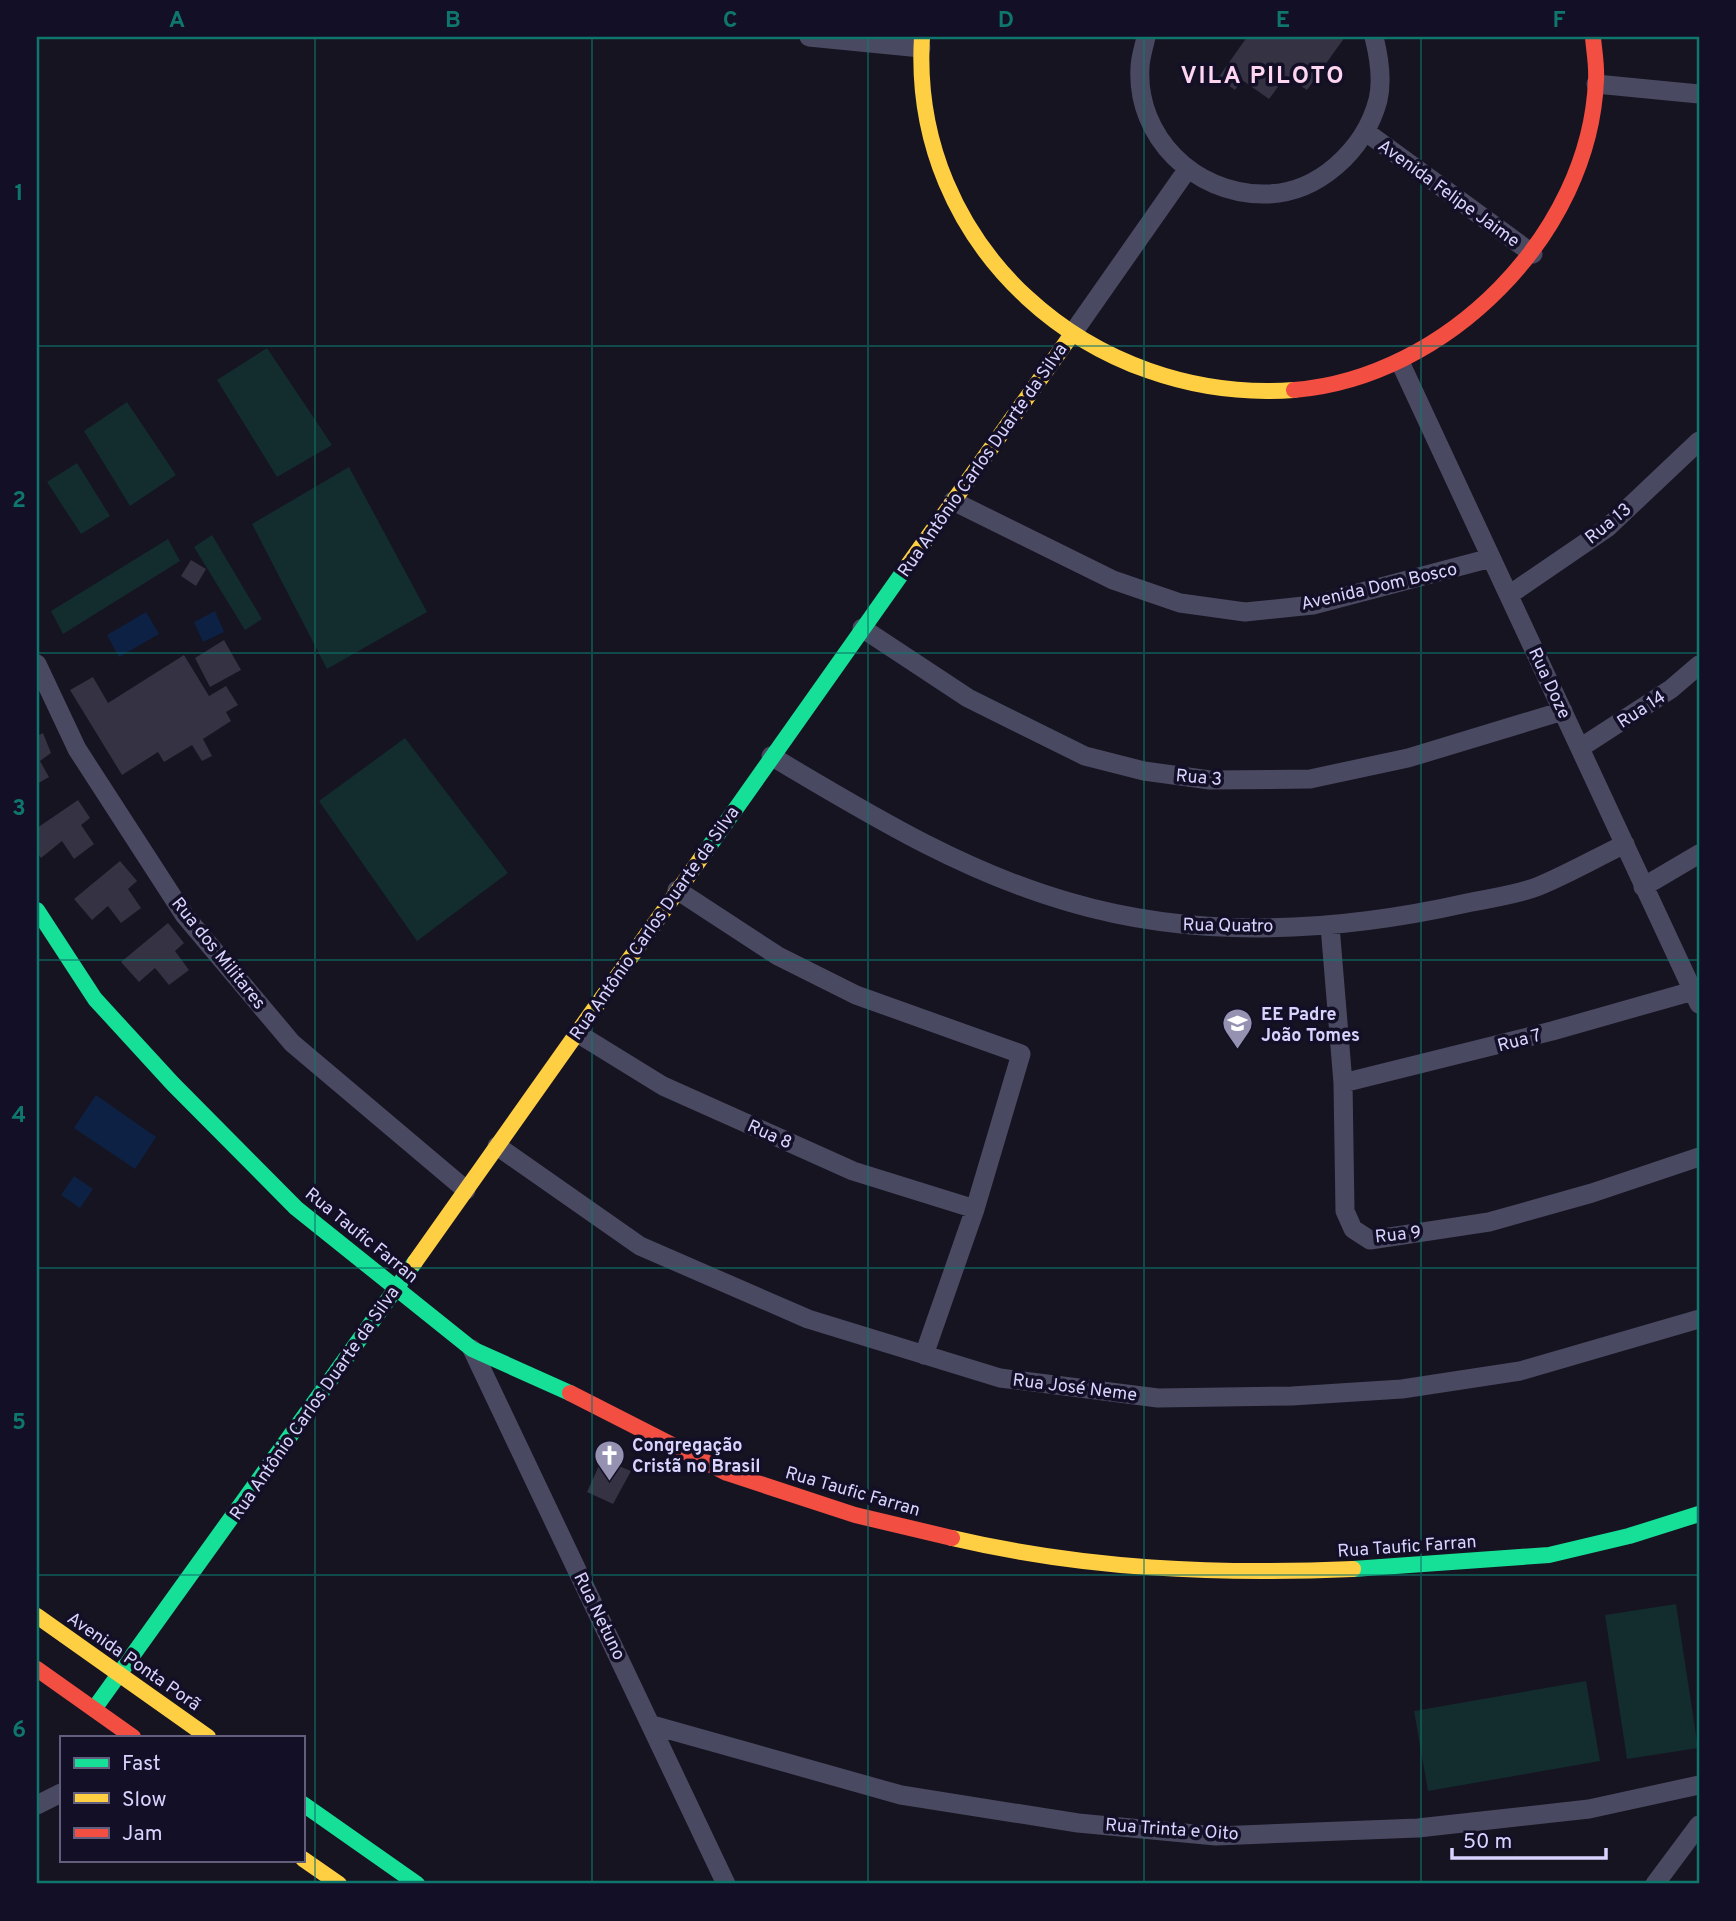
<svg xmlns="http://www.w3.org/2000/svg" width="1736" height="1921" viewBox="0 0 1736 1921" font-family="Overpass,sans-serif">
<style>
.green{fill:#132c2d}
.water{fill:#0d2144}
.building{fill:#343243}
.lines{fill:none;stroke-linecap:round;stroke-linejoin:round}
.street{stroke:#4a4962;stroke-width:19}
.fast{stroke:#16e098;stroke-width:16}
.slow{stroke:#ffcf43;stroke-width:16}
.jam{stroke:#f24e42;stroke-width:16}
.grid{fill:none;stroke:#0f766e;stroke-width:2;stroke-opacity:0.55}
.labels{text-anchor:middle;stroke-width:7;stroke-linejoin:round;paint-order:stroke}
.street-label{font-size:18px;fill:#d9d4ff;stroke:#130f26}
.poi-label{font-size:18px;font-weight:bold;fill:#d9d4ff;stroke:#130f26;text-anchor:start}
.district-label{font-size:24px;font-weight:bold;letter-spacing:2px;fill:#ffd6f0;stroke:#130f26}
.neatline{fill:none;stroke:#0f766e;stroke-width:2.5}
.grid-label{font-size:23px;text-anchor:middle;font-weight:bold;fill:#0f766e}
</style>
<rect width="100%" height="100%" fill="#161421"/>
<path class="green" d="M 267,348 L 332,445 L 277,477 L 217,380 Z
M 127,402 L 176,475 L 130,506 L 84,431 Z
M 77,463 L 110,516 L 81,534 L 47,482 Z
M 349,467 L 427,612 L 327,669 L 252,524 Z
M 212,535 L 262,619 L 245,630 L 194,547 Z
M 168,539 L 180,561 L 63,634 L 51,611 Z
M 405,738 L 508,873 L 417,941 L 319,801 Z
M 1676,1604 L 1698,1748 L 1627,1759 L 1605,1615 Z
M 1586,1681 L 1600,1761 L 1428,1791 L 1414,1711 Z"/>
<path class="water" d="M 215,611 L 224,632 L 203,642 L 194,622 Z
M 146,612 L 159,634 L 119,657 L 107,635 Z
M 96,1095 L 156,1137 L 135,1169 L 74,1128 Z
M 74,1176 L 93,1189 L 80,1208 L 61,1195 Z"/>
<path class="building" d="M 1247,37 L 1345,37 L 1307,90 L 1286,76 L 1269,99 L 1242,80 L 1235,90 L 1218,78 Z
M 191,560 L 206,569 L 196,586 L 181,576 Z
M 224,640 L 241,670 L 210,687 L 195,658 Z
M 184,655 L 209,696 L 226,686 L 238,705 L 226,712 L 231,721 L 203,739 L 212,756 L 202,761 L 192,745 L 164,762 L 158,752 L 122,775 L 70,690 L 93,677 L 108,703 Z
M 43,733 L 51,753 L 40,761 L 49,777 L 37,784 L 37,736 Z
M 78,800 L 90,818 L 81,825 L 94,844 L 74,859 L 62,841 L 41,858 L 37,852 L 37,828 Z
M 120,861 L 137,881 L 128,889 L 141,908 L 121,923 L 108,906 L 92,920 L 74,899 Z
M 168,923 L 184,943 L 175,951 L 189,970 L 169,985 L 155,968 L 139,982 L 121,962 Z
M 602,1459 L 631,1471 L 613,1504 L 587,1492 Z"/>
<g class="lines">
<path class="street" d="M 809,37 L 921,48
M 1146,37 C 1144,47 1140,58 1140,68 C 1136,137 1195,194 1263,194 C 1317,195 1365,150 1378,100 C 1383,79 1379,57 1374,37
M 1596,84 L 1699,94
M 1366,132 L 1533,254
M 1070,337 L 1187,170
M 1400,362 L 1699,1004
M 953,501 L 1113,580 L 1180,603 L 1245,612 L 1313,605 L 1491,558
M 1509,595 L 1607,528 L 1699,441
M 862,628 L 968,698 L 1085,756 L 1144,771 L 1210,780 L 1310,779 L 1408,758 L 1563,711
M 37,664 L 77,749 L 185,916 L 292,1043 L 466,1190
M 1580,748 L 1671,689 L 1699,665
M 771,756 C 867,813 961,871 1069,902 C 1198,940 1338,932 1467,903 C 1490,898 1517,895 1539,886 C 1568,874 1596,858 1625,844
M 1643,887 L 1699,854
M 677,890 L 778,956 L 856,995 L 1021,1054 L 975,1209 L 924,1355
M 1330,926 L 1343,1083 L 1345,1211 L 1353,1229 L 1370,1240 L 1489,1222 L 1592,1193 L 1699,1157
M 577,1033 L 663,1086 L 775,1136 L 853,1171 L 975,1209
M 1343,1083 L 1552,1031 L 1693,991
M 497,1146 L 640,1246 L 808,1319 L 1000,1378 L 1158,1398 L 1292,1396 L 1402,1389 L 1520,1371 L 1699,1319
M 472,1349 L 726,1884
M 652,1725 L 901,1795 L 1078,1823 L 1216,1836 L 1418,1828 L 1589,1809 L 1699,1785
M 37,1805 L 61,1793
M 1655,1884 L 1699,1825"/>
<path class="fast" d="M 701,858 L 908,565
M 37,910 L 95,999 L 173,1084 L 296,1208 L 472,1349 L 570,1393
M 1353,1569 L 1549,1555 L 1629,1536 L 1699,1514
M 94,1709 L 415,1262
M 303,1804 L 417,1884"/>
<path class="slow" d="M 922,37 C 909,246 1091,405 1294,390
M 908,565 L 1070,337
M 415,1262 L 701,858
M 952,1538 C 1084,1569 1217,1575 1353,1569
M 37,1616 L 208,1737
M 303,1859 L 339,1884"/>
<path class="jam" d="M 1294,390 C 1446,378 1590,234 1596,80 C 1597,65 1594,51 1593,37
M 570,1393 L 727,1473 L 855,1515 L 952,1538
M 37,1669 L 133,1737"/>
</g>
<path class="grid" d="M 315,37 L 315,1884M 592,37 L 592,1884M 868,37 L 868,1884M 1144,37 L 1144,1884M 1421,37 L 1421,1884M 37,346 L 1699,346M 37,653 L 1699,653M 37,960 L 1699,960M 37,1268 L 1699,1268M 37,1575 L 1699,1575"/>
<defs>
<symbol id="school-pin" viewBox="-11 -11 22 30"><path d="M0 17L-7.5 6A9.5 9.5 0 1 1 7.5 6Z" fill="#9591b1" stroke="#130f26"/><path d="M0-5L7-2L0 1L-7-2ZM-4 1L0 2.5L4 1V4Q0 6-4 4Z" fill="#fff"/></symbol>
<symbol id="church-pin" viewBox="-11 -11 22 30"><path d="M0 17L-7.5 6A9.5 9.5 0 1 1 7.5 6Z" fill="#9591b1" stroke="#130f26"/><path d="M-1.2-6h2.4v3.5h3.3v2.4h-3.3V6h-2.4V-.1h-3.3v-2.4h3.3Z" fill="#fff"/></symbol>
</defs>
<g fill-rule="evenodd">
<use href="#school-pin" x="1220" y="1006" width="35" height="47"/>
<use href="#church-pin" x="592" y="1438" width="35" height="47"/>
</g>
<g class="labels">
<g class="street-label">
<text transform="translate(1449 193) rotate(36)" y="6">Avenida Felipe Jaime</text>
<text transform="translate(982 460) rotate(-55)" y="6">Rua Antônio Carlos Duarte da Silva</text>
<text transform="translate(1608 523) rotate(-39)" y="6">Rua 13</text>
<text transform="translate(1379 586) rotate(-13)" y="6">Avenida Dom Bosco</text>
<text transform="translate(1550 683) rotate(65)" y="6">Rua Doze</text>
<text transform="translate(1641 709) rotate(-33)" y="6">Rua 14</text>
<text transform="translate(1199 777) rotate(5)" y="6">Rua 3</text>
<text transform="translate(654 923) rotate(-55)" y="6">Rua Antônio Carlos Duarte da Silva</text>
<text transform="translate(1228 925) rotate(1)" y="6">Rua Quatro</text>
<text transform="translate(219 953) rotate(51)" y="6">Rua dos Militares</text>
<text transform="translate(1519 1040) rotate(-15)" y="6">Rua 7</text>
<text transform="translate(770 1134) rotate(24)" y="6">Rua 8</text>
<text transform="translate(1398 1234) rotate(-6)" y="6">Rua 9</text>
<text transform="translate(362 1235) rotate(39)" y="6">Rua Taufic Farran</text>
<text transform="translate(1075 1387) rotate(7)" y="6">Rua José Neme</text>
<text transform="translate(314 1403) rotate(-55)" y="6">Rua Antônio Carlos Duarte da Silva</text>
<text transform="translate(853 1491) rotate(16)" y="6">Rua Taufic Farran</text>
<text transform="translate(1407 1546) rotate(-4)" y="6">Rua Taufic Farran</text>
<text transform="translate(600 1616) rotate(64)" y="6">Rua Netuno</text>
<text transform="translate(134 1661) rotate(35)" y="6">Avenida Ponta Porã</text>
<text transform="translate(1172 1829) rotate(4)" y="6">Rua Trinta e Oito</text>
</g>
<g class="poi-label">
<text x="1261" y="1020">EE Padre<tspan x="1261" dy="21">João Tomes</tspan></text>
<text x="632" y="1451">Congregação<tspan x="632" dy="21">Cristã no Brasil</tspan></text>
</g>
<g class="district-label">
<text x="1263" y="83">VILA PILOTO</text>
</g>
</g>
<rect width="1736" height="1921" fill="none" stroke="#130f26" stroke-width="77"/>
<rect x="60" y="1736" width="245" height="126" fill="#130f26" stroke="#625e7d" stroke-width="2"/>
<rect x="74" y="1758" width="35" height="10" fill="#16e098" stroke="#625e7d" stroke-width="2"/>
<text x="122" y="1770" font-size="21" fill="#d9d4ff">Fast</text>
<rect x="74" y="1793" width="35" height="10" fill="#ffcf43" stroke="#625e7d" stroke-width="2"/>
<text x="122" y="1806" font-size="21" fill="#d9d4ff">Slow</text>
<rect x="74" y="1828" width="35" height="10" fill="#f24e42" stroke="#625e7d" stroke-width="2"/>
<text x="122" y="1840" font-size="21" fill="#d9d4ff">Jam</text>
<path d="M1452 1848v10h154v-10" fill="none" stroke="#d9d4ff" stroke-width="3.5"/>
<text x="1463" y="1848" font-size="21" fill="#d9d4ff" stroke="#130f26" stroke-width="5" paint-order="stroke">50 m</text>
<rect x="38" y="38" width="1660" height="1844" class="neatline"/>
<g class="grid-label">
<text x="177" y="27">A</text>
<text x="453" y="27">B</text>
<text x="730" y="27">C</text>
<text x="1006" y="27">D</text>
<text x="1283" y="27">E</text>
<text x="1559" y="27">F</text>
<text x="19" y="200">1</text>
<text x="19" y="507">2</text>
<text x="19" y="815">3</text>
<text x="19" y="1122">4</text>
<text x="19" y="1429">5</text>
<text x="19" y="1737">6</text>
</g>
</svg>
